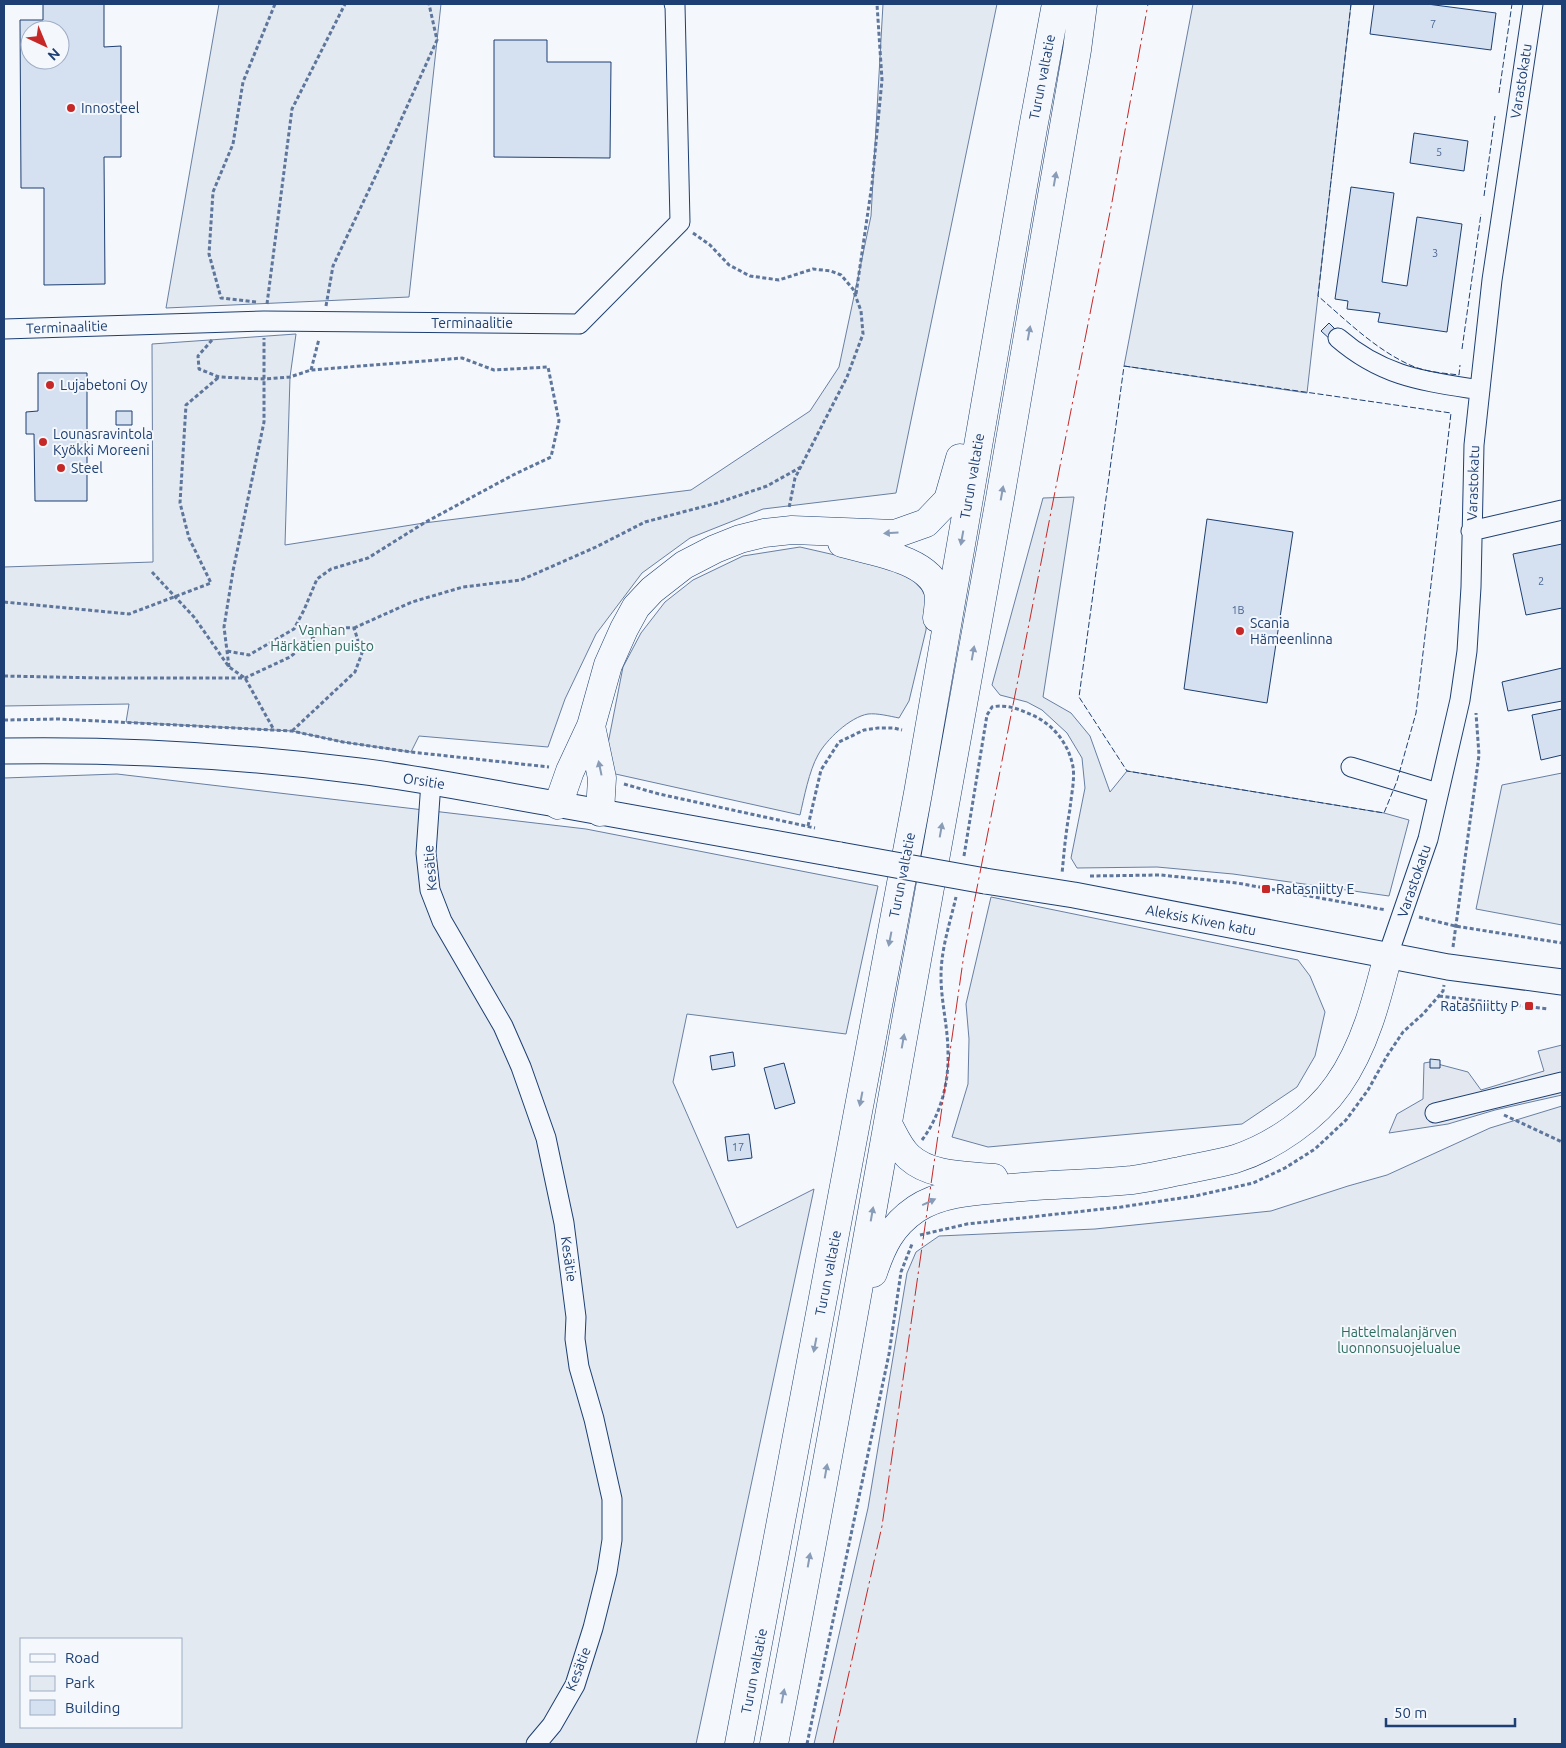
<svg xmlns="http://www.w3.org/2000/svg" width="1566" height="1748" viewBox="0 0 1566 1748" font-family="Ubuntu,sans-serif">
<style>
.green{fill:#e3e9f0;stroke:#687fa3;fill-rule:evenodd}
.parking{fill:#e3e8f0;stroke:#687fa3}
.building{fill:#d5e0f0;stroke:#1d3f73;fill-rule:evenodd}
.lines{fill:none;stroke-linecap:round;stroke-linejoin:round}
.minor-casing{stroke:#1d3f73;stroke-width:21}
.major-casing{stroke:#1d3f73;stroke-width:27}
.highway-casing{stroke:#1d3f73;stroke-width:29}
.path{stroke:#5e769c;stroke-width:3;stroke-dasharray:4 2.5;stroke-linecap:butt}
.minor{stroke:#f4f7fb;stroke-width:19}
.major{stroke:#f4f7fb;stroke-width:25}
.highway{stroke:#f4f7fb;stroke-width:28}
.major-bridge-casing{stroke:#1d3f73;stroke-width:27;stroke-linecap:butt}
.major-bridge{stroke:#f4f7fb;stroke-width:25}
.fence{stroke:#1d3f73;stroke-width:1;stroke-dasharray:6 2.5;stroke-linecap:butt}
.power{stroke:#c62828;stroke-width:1;stroke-dasharray:18 4 2.5 4;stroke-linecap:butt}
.oneway{fill:#889bb7}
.poi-dot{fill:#c62828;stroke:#f4f7fb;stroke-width:2}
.labels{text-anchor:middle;stroke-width:4;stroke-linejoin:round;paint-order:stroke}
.number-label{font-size:11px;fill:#4b6792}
.street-label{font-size:14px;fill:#1d3f73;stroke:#f4f7fb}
.poi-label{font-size:14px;fill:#1d3f73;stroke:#f4f7fb;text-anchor:start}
.park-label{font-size:14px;fill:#2c6c60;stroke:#f4f7fb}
</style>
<rect width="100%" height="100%" fill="#f4f7fb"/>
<path class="green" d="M 219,4 L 441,4 L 409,297 L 166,308 Z
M 883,4 L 997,4 L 896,493 L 763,509 L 690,538 L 642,573 L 596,634 L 565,699 L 548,747 L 419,736 L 411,752 L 343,742 L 292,731 L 126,722 L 129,704 L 4,706 L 4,567 L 153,562 L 152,344 L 296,334 L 290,377 L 285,545 L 424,523 L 691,490 L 810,411 L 839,367 L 871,216 Z
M 1193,4 L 1351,4 L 1307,393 L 1124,366 Z
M 1074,497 L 1043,697 L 1071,713 L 1090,736 L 1110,792 L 1127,771 L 1384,813 L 1409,820 L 1389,896 L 1233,874 L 1157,867 L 1077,868 L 1071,858 L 1085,788 L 1082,758 L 1067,733 L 1042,710 L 1027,702 L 1000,695 L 992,685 L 1043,498 Z
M 800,547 L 905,571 L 922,590 L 928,602 L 926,630 L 909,701 L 899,718 C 889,716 877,713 868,714 C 850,717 826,740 818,755 C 809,771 804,798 800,815 L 611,773 L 605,759 L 623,667 L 641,633 L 665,602 L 693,580 L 743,556 Z
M 1562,773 L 1562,925 L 1476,909 L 1502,785 Z
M 117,774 L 586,829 L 878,886 L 846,1034 L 687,1014 L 673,1082 L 737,1228 L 814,1189 L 696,1744 L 4,1744 L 4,778 ZM 21,1639 L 181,1639 L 181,1727 L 21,1727 Z
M 991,897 L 1298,960 L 1310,976 L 1325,1012 L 1315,1056 L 1297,1087 L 1242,1124 L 988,1147 L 952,1137 L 968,1084 L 969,1039 L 966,1004 Z
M 1562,1106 L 1562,1744 L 814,1744 L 868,1508 L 907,1273 L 916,1252 L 939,1236 L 1095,1229 L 1271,1211 L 1348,1186 L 1387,1175 L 1490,1128 Z"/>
<path class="parking" d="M 1562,1045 L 1562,1095 L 1495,1110 L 1448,1124 L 1389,1133 L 1397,1114 L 1423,1099 L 1424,1063 L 1430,1062 L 1468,1072 L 1481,1090 L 1544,1071 L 1538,1051 Z"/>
<path class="building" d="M 43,4 L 104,4 L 104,47 L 121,46 L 121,157 L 104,157 L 105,284 L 44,285 L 44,188 L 21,188 L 20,20 L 43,20 ZM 30,30 L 60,30 L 60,60 L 30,60 Z
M 1374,4 L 1427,4 L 1496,13 L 1491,50 L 1370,34 Z
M 494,40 L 547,40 L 547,62 L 611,62 L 610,158 L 494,157 Z
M 1414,133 L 1468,141 L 1464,171 L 1410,163 Z
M 1351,187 L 1394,193 L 1382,282 L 1407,286 L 1417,217 L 1462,224 L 1447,332 L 1378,322 L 1380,313 L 1347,309 L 1348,301 L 1335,299 Z
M 1329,323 L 1338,332 L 1331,340 L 1321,331 Z
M 38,373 L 87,373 L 87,501 L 35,501 L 34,434 L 26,434 L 26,412 L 38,411 Z
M 116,411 L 132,411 L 132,425 L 116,425 Z
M 1207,519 L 1293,532 L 1267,703 L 1184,689 Z
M 1562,544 L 1562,608 L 1526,615 L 1513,554 Z
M 1562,668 L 1562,701 L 1508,711 L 1502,682 Z
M 1562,709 L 1562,755 L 1541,760 L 1532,715 Z
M 733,1052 L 735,1066 L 712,1070 L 710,1056 Z
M 1430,1059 L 1440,1060 L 1440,1068 L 1430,1068 Z
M 784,1063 L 795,1103 L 775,1109 L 764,1068 Z
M 749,1134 L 752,1158 L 728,1161 L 725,1137 Z"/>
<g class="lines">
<defs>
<path id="minor" d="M 4,329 L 264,321 L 579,324 L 680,222 L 675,5 L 674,4
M 1338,338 C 1383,377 1424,381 1480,390
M 1471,531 L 1562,510
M 1351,767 L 1438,793
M 431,782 L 426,853 L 430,890 L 442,921 L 503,1026 L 521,1067 L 546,1138 L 564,1223 L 576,1317 L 575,1339 L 579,1367 L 594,1419 L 612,1499 L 612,1540 L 607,1572 L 593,1628 L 575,1685 L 552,1725 L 536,1744
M 1388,955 L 1428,839 L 1460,700 L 1467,651 L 1471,587 L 1474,445 L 1481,380 L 1492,280 L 1533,4
M 1435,1113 L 1562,1082"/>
<path id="major" d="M 4,751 C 123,749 241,756 359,771 C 425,779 491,793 556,804 C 651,821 746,838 840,855
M 985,881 L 1074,895 L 1448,967 L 1562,982"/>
<path id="highway" d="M 842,543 C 870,551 930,559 938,591 C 940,599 938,610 937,618
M 591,726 L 602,778 L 600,812
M 558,805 L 570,771 L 591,726 L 608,665 L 624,629 L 636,607 L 652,590 L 684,565 L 715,549 L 740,539 L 764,533 L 792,530 L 895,534 L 926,523 L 948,500 L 960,458
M 888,1124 C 894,1135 899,1148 909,1157 C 931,1177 966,1175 994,1178
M 873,1273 C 882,1246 891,1226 916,1209 C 943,1191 979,1191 1011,1188 C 1051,1184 1091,1184 1132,1180 C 1148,1178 1164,1174 1180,1171 C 1198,1167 1217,1164 1235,1159 C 1273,1147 1316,1117 1338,1085 C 1365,1047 1377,999 1388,955
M 739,1744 L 918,793 L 1033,128 L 1056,4
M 774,1744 C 821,1504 863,1262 906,1021 C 965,698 1023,374 1077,50 L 1083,4"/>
</defs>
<use href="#minor" class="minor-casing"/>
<use href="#major" class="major-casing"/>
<use href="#highway" class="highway-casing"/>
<path class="path" d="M 693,233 L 710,245 L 729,265 L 750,276 L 779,280 L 813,269 L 831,271 L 841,275 L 853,289 L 861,311 L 863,334 L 847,377 L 795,478 L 789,508
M 856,294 L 872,184 L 882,80 L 877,4
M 256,302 L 221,298 L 209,254 L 213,192 L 233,144 L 243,82 L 275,4
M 267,304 L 292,109 L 345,4
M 326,306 L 333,266 L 377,173 L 437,40 L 429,4
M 212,340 L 198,356 L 199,369 L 219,377 L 264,379 L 290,377 L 311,370 L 462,358 L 494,370 L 548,367 L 559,421 L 551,457 L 513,475 L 424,523 L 368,558 L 331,569 L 317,579 L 304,610 L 294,629 L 249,655 L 227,651
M 311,370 L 319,339
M 152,572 L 194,617 L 229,667 L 245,678 L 274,730
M 4,602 L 129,614 L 211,583 L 189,538 L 180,503 L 186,405 L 219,377
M 354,628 L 412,602 L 463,587 L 521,580 L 596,547 L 645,522 L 717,503 L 767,486 L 801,467
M 229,667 L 224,627 L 233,571 L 264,422 L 264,338
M 4,676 L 102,678 L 245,678 L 290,657 L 326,627 L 354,628 L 362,653 L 355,672 L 292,731
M 4,720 L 59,719 L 292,731 L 343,742 L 411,752 L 549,767
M 624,784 L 659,794 L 815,828
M 808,826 L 821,770 L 839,742 L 864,730 L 878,728 L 894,728 L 902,730
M 964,856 L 987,715 L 992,707 C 1006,704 1019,709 1032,715 C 1053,724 1069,744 1073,767 C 1075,780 1071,796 1070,809 C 1066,830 1064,852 1062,874
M 1090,876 L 1161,875 L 1237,883 L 1386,910
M 1419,917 L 1455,926 L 1562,943
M 1453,947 L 1479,755 L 1476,713
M 1439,996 L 1548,1009
M 1504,1115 L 1562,1142
M 922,1140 C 940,1116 949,1084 948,1053 C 948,1027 941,1002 941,976 C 941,949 950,923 956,897
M 920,1235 L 967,1224 L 1121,1207 L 1195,1196 L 1253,1183 L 1285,1168 L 1315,1149 L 1346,1120 L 1368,1090 L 1387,1056 L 1403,1032 L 1423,1014 L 1443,991 L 1444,985
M 807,1744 L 889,1354 L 901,1272 L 912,1244"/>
<use href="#minor" class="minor"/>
<use href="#major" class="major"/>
<use href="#highway" class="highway"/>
<defs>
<path id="major-bridge" d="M 840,855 L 985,881"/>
</defs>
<use href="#major-bridge" class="major-bridge-casing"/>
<use href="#major-bridge" class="major-bridge"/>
<path class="fence" d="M 1351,4 L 1318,296 C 1347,321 1375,349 1410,365 C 1425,372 1443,373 1459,375 L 1460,365
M 1499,93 L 1512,4
M 1484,196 L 1495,116
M 1462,349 L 1481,214
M 1124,366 L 1451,413 L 1416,713 L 1397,781 L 1384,813 L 1127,771 L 1079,697 Z"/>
<path class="power" d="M 833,1744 L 882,1526 L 964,954 L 1112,202 L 1148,4"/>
</g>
<defs><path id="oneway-solid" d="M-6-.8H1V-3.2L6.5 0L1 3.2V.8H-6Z" transform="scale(1.25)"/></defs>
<g class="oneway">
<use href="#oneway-solid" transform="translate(1055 179) rotate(-80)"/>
<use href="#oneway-solid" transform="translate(1029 333) rotate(-80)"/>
<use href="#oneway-solid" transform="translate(1002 493) rotate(-80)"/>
<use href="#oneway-solid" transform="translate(891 533) rotate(176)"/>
<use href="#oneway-solid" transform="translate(962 538) rotate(100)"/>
<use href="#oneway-solid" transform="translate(973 653) rotate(-80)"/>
<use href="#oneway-solid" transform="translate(600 768) rotate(-102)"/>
<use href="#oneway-solid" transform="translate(941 830) rotate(-80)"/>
<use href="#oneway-solid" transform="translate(890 939) rotate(101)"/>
<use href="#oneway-solid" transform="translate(903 1041) rotate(-80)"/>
<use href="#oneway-solid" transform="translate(861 1099) rotate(101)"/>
<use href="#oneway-solid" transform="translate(929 1202) rotate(-25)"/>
<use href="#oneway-solid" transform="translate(872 1214) rotate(-80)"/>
<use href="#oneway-solid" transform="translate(815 1345) rotate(101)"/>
<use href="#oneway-solid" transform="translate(826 1471) rotate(-80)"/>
<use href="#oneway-solid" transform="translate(809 1560) rotate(-80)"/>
<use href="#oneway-solid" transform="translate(783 1696) rotate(-79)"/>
</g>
<g class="poi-dot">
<circle cx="71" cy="108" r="5"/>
<circle cx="50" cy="385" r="5"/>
<circle cx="43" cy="442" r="5"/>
<circle cx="61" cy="468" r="5"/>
<circle cx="1240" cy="631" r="5"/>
<rect x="1261" y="884" width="10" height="10" rx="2.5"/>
<rect x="1524" y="1001" width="10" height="10" rx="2.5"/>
</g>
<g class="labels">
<g class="number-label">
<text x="1433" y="28">7</text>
<text x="1439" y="156">5</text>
<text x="1435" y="257">3</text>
<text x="1541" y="585">2</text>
<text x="1238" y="614">1B</text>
<text x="738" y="1151">17</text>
</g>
<g class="street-label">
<text transform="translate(1042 77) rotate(-79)" y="5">Turun valtatie</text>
<text transform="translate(1521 81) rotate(-81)" y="5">Varastokatu</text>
<text x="472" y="328">Terminaalitie</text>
<text transform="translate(67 327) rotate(-2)" y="5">Terminaalitie</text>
<text transform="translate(972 476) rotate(-80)" y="5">Turun valtatie</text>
<text transform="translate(1473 483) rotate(-88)" y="5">Varastokatu</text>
<text transform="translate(424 781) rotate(9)" y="5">Orsitie</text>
<text transform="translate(430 868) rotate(-95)" y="5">Kesätie</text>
<text transform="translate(902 875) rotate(-79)" y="5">Turun valtatie</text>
<text transform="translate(1414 881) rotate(-71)" y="5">Varastokatu</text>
<text transform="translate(1201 920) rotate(11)" y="5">Aleksis Kiven katu</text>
<text transform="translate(569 1259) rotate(82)" y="5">Kesätie</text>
<text transform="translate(828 1273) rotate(-79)" y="5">Turun valtatie</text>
<text transform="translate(578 1669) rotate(-69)" y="5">Kesätie</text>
<text transform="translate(754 1671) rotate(-79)" y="5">Turun valtatie</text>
</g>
<g class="poi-label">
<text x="81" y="113">Innosteel</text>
<text x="60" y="390">Lujabetoni Oy</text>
<text x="53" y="439">Lounasravintola<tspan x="53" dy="16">Kyökki Moreeni</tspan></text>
<text x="71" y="473">Steel</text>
<text x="1250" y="628">Scania<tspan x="1250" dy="16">Hämeenlinna</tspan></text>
<text x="1276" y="894">Ratasniitty E</text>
<text x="1519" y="1011" text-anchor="end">Ratasniitty P</text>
</g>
<g class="park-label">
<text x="322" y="635">Vanhan<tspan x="322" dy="16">Härkätien puisto</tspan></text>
<text x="1399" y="1337">Hattelmalanjärven<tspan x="1399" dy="16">luonnonsuojelualue</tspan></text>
</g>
</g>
<rect width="1566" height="1748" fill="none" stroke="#1d3f73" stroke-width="10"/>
<rect x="20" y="1638" width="162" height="90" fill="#f4f7fb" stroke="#9eadc5"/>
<rect x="30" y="1654" width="25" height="8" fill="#f4f7fb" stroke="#9eadc5"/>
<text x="65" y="1663" font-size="15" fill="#1d3f73">Road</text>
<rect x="30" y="1676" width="25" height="15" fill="#e3e9f0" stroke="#9eadc5"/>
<text x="65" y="1688" font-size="15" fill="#1d3f73">Park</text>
<rect x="30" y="1700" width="25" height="15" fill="#d5e0f0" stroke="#9eadc5"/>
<text x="65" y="1713" font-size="15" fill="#1d3f73">Building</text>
<g transform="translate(45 45) rotate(136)"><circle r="24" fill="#f4f7fb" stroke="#9eadc5"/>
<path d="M0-4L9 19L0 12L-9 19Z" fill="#c62828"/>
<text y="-8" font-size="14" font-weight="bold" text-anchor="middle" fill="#1d3f73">N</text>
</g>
<path d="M1386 1718v8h129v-8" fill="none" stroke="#1d3f73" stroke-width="2.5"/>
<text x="1394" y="1718" font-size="15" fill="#1d3f73" stroke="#f4f7fb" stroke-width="4" paint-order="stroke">50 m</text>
</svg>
